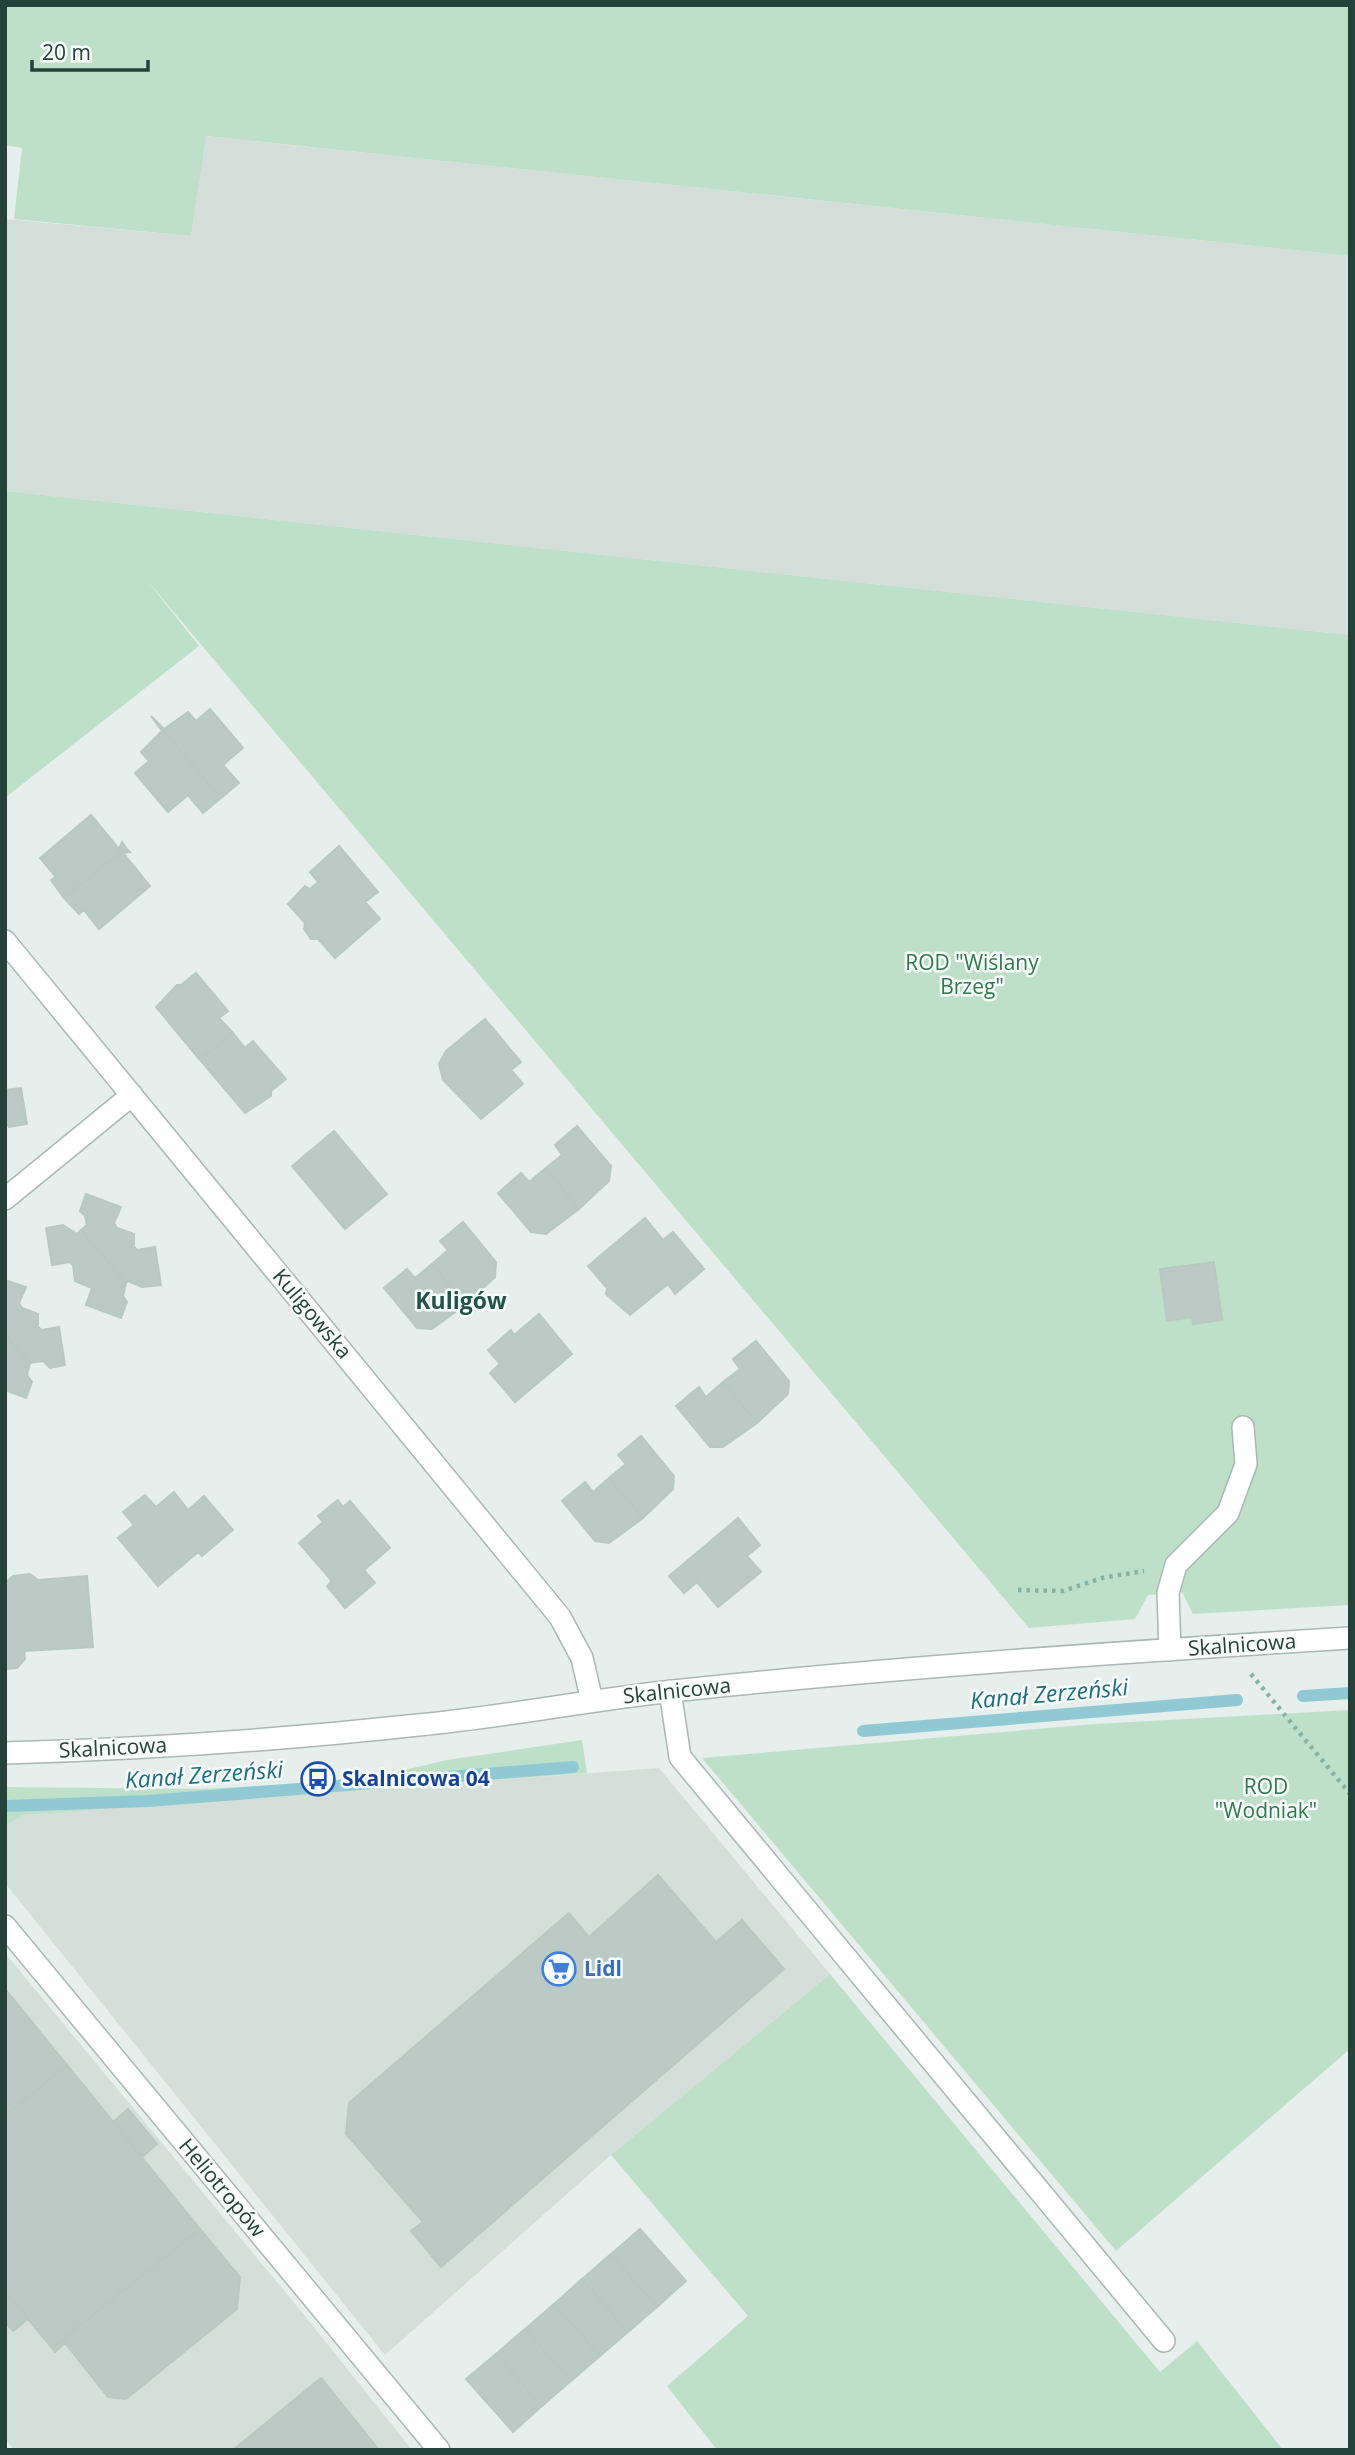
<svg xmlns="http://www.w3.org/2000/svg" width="1355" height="2455" viewBox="0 0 1355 2455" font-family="'Open Sans',sans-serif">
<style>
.built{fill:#d4dfda}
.green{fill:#bfe0c8}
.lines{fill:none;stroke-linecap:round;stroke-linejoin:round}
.stream{stroke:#8ec9d4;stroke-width:12}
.building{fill:#bbcac4;stroke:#b8c9c2;stroke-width:2}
.minor-casing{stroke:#a8b8b2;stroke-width:24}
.path{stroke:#86b3a5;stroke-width:4.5;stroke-dasharray:3.5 5;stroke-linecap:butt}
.minor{stroke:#fff;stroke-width:21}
.labels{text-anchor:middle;stroke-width:5;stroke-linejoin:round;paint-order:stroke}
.park-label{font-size:21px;fill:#2d7a4b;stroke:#f7fbf9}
.street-label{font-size:21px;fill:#24423a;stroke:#f7fbf9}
.transit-label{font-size:21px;font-weight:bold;fill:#164399;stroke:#f7fbf9;text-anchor:start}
.shop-label{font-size:21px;font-weight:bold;fill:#366cbe;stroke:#f7fbf9;text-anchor:start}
.neighbourhood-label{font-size:23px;font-weight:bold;fill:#1f5548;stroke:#f7fbf9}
.water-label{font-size:23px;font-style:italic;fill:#1c6f80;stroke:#f7fbf9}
</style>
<rect width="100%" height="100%" fill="#e6efeb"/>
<path class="built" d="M 205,136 L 1350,256 L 1350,635 L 5,491 L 5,219 L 191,236 Z
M 659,1768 L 830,1974 L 611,2155 L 385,2355 L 5,1883 L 5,1826 L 22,1815 Z
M 5,1953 L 305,2316 L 412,2450 L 14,2450 L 5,2438 Z"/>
<path class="green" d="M 5,5 L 1350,5 L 1350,256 L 206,136 L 191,236 L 14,219 L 22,148 L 5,145 Z
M 5,491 L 1350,635 L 1350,1605 L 1193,1614 L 1182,1592 L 1148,1595 L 1135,1619 L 1029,1628 L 146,579 L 199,646 L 6,797 L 5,803 Z
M 1350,1710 L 1350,2049 L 1116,2251 L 702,1758 L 1095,1724 Z
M 582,1740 L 587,1773 L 23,1815 L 5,1826 L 5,1787 L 200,1789 L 362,1780 L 447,1760 Z
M 830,1974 L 1160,2372 L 1197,2341 L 1283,2450 L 717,2450 L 667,2386 L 748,2316 L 611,2155 Z"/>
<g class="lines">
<path class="stream" d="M 1303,1696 L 1350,1693
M 863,1731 L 1237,1700
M 5,1806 L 148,1801 L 573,1767"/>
</g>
<path class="building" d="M 210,709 L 243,748 L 223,765 L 239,783 L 221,798 L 151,716 L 164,729 L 188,712 L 196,721 Z
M 151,716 L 221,798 L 203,813 L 188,795 L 168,812 L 135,773 L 149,761 L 141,752 L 162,731 Z
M 91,815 L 119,849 L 122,842 L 126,848 L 64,898 L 51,880 L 56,877 L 40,858 Z
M 339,846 L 378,892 L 365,902 L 380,919 L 335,958 L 318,939 L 311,939 L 304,929 L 305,923 L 288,904 L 305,886 L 310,889 L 318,882 L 310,872 Z
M 126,848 L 130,852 L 123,853 L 150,886 L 99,929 L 84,910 L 79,914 L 64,898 Z
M 196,973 L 228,1011 L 219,1018 L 233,1033 L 200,1060 L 156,1007 L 177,985 L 181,985 Z
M 485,1019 L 521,1062 L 511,1070 L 523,1084 L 481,1119 L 443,1080 L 439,1064 L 446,1051 Z
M 233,1033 L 245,1048 L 253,1041 L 286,1079 L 271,1091 L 271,1096 L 245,1113 L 200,1060 Z
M 21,1088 L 27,1124 L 9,1127 L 5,1122 L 5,1090 Z
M 577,1126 L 611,1166 L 609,1181 L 579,1209 L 546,1168 L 562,1155 L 555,1145 Z
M 334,1131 L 387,1194 L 345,1229 L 292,1166 Z
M 546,1168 L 579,1209 L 546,1234 L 531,1232 L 498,1193 L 521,1173 L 529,1182 Z
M 86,1194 L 121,1207 L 114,1223 L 117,1228 L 134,1234 L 134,1247 L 137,1250 L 155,1247 L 161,1285 L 142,1287 L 128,1281 L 126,1283 L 81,1230 L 87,1225 L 85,1216 L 80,1211 Z
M 645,1218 L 663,1240 L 673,1232 L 704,1269 L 675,1294 L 668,1284 L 630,1315 L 606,1294 L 607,1288 L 588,1266 Z
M 463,1222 L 496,1262 L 495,1277 L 465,1305 L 432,1264 L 448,1250 L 440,1241 Z
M 63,1225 L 77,1234 L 81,1230 L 126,1283 L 123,1296 L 127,1302 L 121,1318 L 86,1305 L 92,1288 L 75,1281 L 73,1265 L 70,1262 L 52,1265 L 46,1228 Z
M 1214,1262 L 1222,1320 L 1193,1324 L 1192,1317 L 1167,1321 L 1160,1269 Z
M 432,1264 L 465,1305 L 432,1329 L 417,1328 L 384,1288 L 407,1269 L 415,1278 Z
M 5,1280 L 26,1287 L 19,1303 L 22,1308 L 38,1314 L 38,1327 L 42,1330 L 59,1327 L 65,1365 L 50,1368 L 43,1361 L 30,1363 L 5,1334 Z
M 539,1314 L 572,1354 L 515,1402 L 490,1373 L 500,1364 L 488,1350 L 511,1330 L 514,1335 Z
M 5,1334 L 30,1363 L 27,1375 L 32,1382 L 26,1398 L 5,1390 Z
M 756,1341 L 789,1381 L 788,1394 L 757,1423 L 723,1382 L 740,1369 L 733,1359 Z
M 723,1382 L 757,1423 L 723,1447 L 710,1447 L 676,1406 L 699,1387 L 706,1397 Z
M 641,1436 L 674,1476 L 673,1489 L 643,1518 L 609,1478 L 626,1464 L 618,1455 Z
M 609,1478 L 643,1518 L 609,1543 L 595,1541 L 562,1501 L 585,1482 L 593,1492 Z
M 174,1492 L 188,1510 L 204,1496 L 233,1530 L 202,1556 L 198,1552 L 158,1586 L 118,1538 L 134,1525 L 123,1512 L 145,1495 L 156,1507 Z
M 338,1500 L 343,1507 L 350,1501 L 390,1548 L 364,1570 L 375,1583 L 345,1608 L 327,1586 L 332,1581 L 299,1543 L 323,1522 L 318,1516 Z
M 738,1518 L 760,1545 L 747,1556 L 761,1572 L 718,1607 L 697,1582 L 684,1593 L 669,1576 Z
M 30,1574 L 38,1580 L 87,1576 L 93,1647 L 24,1651 L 25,1659 L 17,1668 L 5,1669 L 5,1583 L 13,1576 Z
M 658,1875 L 716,1942 L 742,1920 L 784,1969 L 441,2267 L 411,2231 L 423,2222 L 346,2134 L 349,2103 L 569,1913 L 589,1937 Z
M 5,1989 L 67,2065 L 5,2116 Z
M 67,2065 L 200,2229 L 52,2348 L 5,2291 L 5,2116 Z
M 128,2109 L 157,2144 L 142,2157 L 113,2122 Z
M 200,2229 L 240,2277 L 237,2309 L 126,2399 L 108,2397 L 65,2343 L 55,2352 L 52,2348 Z
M 640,2229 L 686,2281 L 657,2307 L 611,2254 Z
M 611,2254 L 657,2307 L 628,2332 L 582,2279 Z
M 582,2279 L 628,2332 L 600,2356 L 554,2304 Z
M 9,2295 L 28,2319 L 13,2331 L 5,2322 L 5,2298 Z
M 554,2304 L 600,2356 L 571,2381 L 525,2329 Z
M 525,2329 L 571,2381 L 542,2406 L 496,2354 Z
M 496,2354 L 542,2406 L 513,2432 L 466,2379 Z
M 321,2378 L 379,2450 L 233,2450 Z"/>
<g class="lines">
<defs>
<path id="minor" d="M 5,941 L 560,1617 L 582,1658 L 592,1701
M 5,1199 L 132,1095
M 1170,1650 L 1168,1593 L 1176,1565 L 1228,1513 L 1246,1464 L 1243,1427
M 670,1691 L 680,1757 L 1164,2341
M 5,1753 C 143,1749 281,1740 418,1725 C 504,1717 588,1700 673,1691 C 898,1667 1124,1652 1350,1638
M 5,1926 L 439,2450"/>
</defs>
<use href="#minor" class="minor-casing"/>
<path class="path" d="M 1018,1590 L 1063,1591 L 1102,1578 L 1144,1571
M 1251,1674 L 1350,1794"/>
<use href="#minor" class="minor"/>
</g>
<defs>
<symbol id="bus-ring" viewBox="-11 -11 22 22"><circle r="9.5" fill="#f7fbf9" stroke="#1a4fb4" stroke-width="1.5"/><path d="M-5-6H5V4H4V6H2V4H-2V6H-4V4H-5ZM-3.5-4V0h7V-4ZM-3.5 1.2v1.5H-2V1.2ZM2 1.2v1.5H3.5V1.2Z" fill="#1a4fb4"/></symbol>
<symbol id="supermarket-ring" viewBox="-11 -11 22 22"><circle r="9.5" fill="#f7fbf9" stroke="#3f7fe0" stroke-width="1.5"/><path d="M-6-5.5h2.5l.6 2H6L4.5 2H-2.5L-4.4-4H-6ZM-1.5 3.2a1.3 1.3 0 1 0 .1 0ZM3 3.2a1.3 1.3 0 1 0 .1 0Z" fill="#3f7fe0"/></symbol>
</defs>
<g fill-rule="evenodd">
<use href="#bus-ring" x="299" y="1760" width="38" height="38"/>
<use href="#supermarket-ring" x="540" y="1950" width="38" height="38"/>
</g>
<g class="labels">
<g class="park-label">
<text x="972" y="970">ROD "Wiślany<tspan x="972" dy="24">Brzeg"</tspan></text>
<text x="1266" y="1794">ROD<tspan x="1266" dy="24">"Wodniak"</tspan></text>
</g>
<g class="street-label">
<text transform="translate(312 1314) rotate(50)" y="7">Kuligowska</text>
<text transform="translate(1242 1645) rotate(-4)" y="7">Skalnicowa</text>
<text transform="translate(677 1691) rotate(-6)" y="7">Skalnicowa</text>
<text transform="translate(113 1748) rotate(-3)" y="7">Skalnicowa</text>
<text transform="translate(222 2188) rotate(50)" y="7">Heliotropów</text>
</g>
<g class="transit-label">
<text x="342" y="1786">Skalnicowa 04</text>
</g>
<g class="shop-label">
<text x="584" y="1976">Lidl</text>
</g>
<g class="neighbourhood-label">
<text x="461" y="1309">Kuligów</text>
</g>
<g class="water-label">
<text transform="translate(1049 1694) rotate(-5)" y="8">Kanał Zerzeński</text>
<text transform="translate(204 1775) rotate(-4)" y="8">Kanał Zerzeński</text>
</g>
</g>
<rect width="1355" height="2455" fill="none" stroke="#24423a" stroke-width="14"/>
<path d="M32 60v10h116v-10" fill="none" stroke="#24423a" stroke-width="3.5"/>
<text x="42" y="60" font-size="21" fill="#24423a" stroke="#f7fbf9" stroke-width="5" paint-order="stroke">20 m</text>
</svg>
